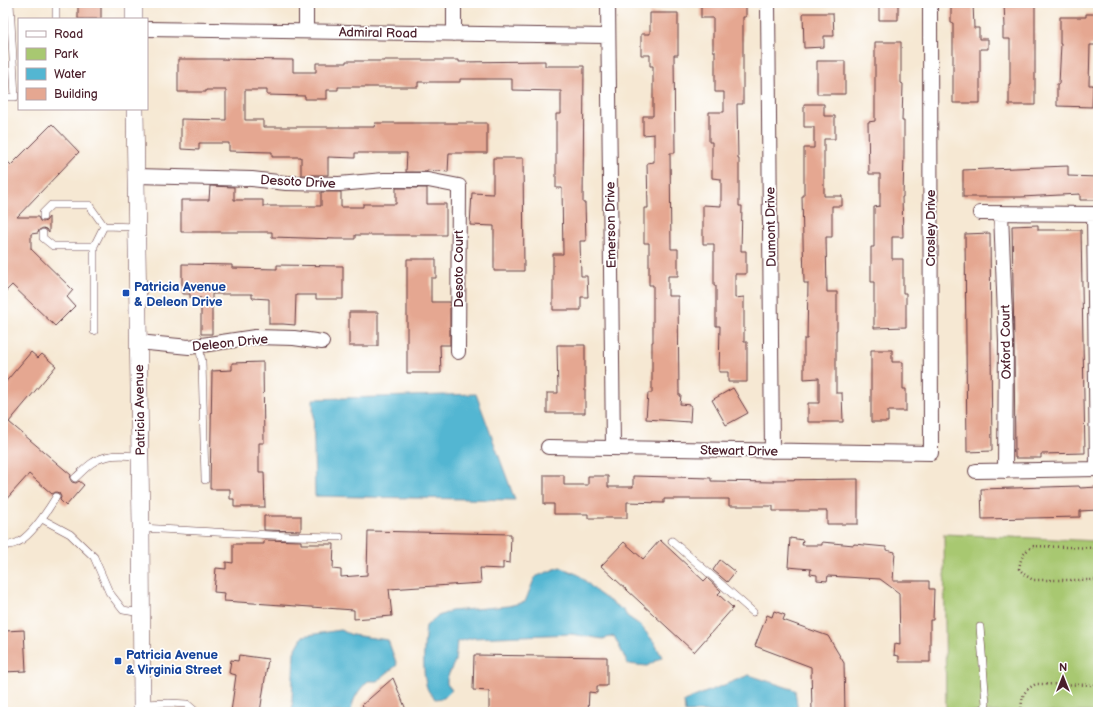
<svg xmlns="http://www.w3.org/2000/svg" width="1101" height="715" viewBox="0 0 1101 715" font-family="'Balsamiq Sans',sans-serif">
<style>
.green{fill:#a8c871;stroke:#79744e}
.water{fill:#53b6d2;stroke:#4e6a7e}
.building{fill:#e5a791}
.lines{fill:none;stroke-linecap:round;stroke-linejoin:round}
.service-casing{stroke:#643d44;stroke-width:8}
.minor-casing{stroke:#643d44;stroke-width:16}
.tertiary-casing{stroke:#643d44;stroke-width:18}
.path{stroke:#643d44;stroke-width:2.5;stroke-dasharray:1 3;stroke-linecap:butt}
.service{stroke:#fff;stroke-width:7}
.minor{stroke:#fff;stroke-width:14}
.tertiary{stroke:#fff;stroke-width:17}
.transit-dot{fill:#1a4fb4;stroke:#fff;stroke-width:1.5}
.labels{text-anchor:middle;stroke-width:3.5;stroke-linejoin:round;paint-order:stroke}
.street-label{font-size:13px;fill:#4a1f2b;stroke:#fff}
.transit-label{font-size:13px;font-weight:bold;fill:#164399;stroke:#fff;text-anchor:start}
</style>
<rect width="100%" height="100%" fill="#fff"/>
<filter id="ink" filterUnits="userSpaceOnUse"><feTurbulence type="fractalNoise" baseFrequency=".025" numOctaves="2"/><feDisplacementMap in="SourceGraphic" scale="8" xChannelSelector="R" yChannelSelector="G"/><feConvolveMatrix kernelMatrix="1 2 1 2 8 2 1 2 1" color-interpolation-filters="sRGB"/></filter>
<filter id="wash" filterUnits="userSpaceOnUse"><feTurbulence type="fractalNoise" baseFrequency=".012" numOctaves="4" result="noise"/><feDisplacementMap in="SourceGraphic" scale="16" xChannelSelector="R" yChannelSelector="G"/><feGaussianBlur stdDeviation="0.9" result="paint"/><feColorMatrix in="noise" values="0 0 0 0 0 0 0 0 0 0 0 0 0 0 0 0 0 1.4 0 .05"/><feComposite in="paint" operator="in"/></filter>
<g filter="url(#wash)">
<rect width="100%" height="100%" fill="#f6e8d3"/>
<path class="green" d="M 944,534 L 1098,541 L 1098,712 L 946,712 Z"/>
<path class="water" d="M 476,394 L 515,500 L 315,496 L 313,399 Z
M 560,567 L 579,575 L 598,593 L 624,611 L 627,616 L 640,625 L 654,642 L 662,657 L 647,666 L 628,664 L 614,636 L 603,639 L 571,634 L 473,638 L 457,642 L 455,661 L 447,678 L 447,684 L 452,690 L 444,698 L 435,699 C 433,697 431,694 429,692 C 421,679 424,642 426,626 L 436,617 L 451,611 L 508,606 L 525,602 L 535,577 Z
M 340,630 L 352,635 L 388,640 L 397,665 L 377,681 L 368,681 C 358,691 353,698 351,712 L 293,712 L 292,700 L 294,652 L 303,636 Z
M 749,675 L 795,690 L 798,712 L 685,712 L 684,701 Z"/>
<g id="blocks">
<path class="building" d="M 78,3 L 101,3 L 101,19 L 78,19 Z
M 701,3 L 746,3 L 746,17 L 743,17 L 743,104 L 737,104 L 738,159 L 739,159 L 739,206 L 742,206 L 741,251 L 746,251 L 746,274 L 735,274 L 735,298 L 744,297 L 744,342 L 747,342 L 747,382 L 728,382 L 728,372 L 719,372 L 720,326 L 716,326 L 716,286 L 714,286 L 714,244 L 703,244 L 703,205 L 721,206 L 721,179 L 712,178 L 712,142 L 709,142 L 709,112 L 724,112 L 724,92 L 715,92 L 715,51 L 713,51 L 713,18 L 701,18 Z
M 879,3 L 898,3 L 898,20 L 879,20 Z
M 951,3 L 973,3 L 974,28 L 979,28 L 979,39 L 988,39 L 988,49 L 980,49 L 980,103 L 953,103 L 953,23 L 951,23 Z
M 1004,3 L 1035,3 L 1035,105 L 1009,105 L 1009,84 L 1010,84 L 1010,39 L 1003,39 L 1003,27 L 1005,27 Z
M 650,13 L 678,13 L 678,55 L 674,55 L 675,153 L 670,153 L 671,249 L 678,249 L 678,276 L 668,276 L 668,296 L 678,296 L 679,395 L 681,395 L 680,404 L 691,405 L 690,422 L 646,419 L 648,393 L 652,393 L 652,342 L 653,342 L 653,285 L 649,285 L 649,243 L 644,243 L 644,208 L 648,208 L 647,163 L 654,162 L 654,134 L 643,135 L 643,116 L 653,116 L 653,66 L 650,66 L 650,55 L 641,55 L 641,34 L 650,34 Z
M 803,13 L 833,13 L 834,36 L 824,36 L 824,47 L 804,48 Z
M 1086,14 L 1098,14 L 1098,45 L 1090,45 L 1089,85 L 1093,85 L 1092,107 L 1057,106 L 1057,84 L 1059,84 L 1061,44 L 1060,44 L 1060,17 L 1086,17 Z
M 875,42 L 901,42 L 901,83 L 903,84 L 902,121 L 904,121 L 904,153 L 903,197 L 902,197 L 903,237 L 892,237 L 892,259 L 903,259 L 903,293 L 906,293 L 906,327 L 874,328 L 874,282 L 871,282 L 871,247 L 874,247 L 874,207 L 880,206 L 880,174 L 869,174 L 868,122 L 875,121 Z
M 178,59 L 217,59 L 293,60 L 293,72 L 316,72 L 316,63 L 346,63 L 346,61 L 384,61 L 384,60 L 459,60 L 459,62 L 545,61 L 545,66 L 584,66 L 583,203 L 585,203 L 586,241 L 580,241 L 581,276 L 587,276 L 588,297 L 581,297 L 581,310 L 553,310 L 553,254 L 563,254 L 562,188 L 556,188 L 556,114 L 561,114 L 561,91 L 512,90 L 512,79 L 460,79 L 460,82 L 418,82 L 418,87 L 338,87 L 338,90 L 327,90 L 327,99 L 305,99 L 305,96 L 267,95 L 267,90 L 245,90 L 245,120 L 263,120 L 263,127 L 374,127 L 375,123 L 487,123 L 487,153 L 449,153 L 448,172 L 427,170 L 427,172 L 406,172 L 407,153 L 355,153 L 355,158 L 328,157 L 328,175 L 301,175 L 301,157 L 272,157 L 272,152 L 229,151 L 229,143 L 199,143 L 199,150 L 181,149 L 181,119 L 226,120 L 226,90 L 206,90 L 206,92 L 178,92 Z
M 817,61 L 845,61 L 845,94 L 817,94 Z
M 804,104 L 824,104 L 824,116 L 835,116 L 835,139 L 824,139 L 824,196 L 842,196 L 842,206 L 832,206 L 832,237 L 826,237 L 827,292 L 837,292 L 837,330 L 836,330 L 836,393 L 842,393 L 843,422 L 808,422 L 808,403 L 819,403 L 819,378 L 804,379 L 804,339 L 807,339 L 808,283 L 804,283 L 802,196 L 804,196 L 804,148 L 814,148 L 814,127 L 804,127 Z
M 52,124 L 79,152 L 17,217 L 38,217 L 40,221 L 43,222 L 46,221 L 49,217 L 49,233 L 46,229 L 43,228 L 39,230 L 38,233 L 31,234 L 31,249 L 73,290 L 67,297 L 75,306 L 55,326 L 12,285 L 3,294 L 3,157 L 11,165 Z
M 493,158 L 523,158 L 524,271 L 494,271 L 494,226 L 470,225 L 472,193 L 493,194 Z
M 1068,166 L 1068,176 L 1098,177 L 1098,200 L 1080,200 L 1080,194 L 1021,197 L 963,197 L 963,170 Z
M 210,186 L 234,187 L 234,200 L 263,200 L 263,206 L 321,206 L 321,192 L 341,192 L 341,207 L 363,207 L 363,204 L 396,204 L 396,188 L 427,188 L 427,204 L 446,204 L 446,235 L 355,235 L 355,239 L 336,239 L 272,237 L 272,232 L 181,232 L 181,200 L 209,200 Z
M 1038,225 L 1038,230 L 1081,230 L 1085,453 L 1041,454 L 1041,458 L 1015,458 L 1014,342 L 1012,226 Z
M 990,233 L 992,451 L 967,452 L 965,234 Z
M 407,259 L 436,259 L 436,278 L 431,278 L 431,302 L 450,302 L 450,345 L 440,345 L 441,373 L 407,373 Z
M 182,264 L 232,265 L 232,268 L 277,269 L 277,265 L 343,266 L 343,299 L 316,299 L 316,295 L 296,295 L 295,325 L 283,324 L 269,324 L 269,299 L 252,298 L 252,294 L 212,294 L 212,334 L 201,334 L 201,298 L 190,298 L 190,294 L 182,294 Z
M 349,312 L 378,312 L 378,346 L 349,346 Z
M 557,345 L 585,345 L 585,413 L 547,413 L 547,393 L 558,393 Z
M 871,350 L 892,350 L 892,362 L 903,362 L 903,389 L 906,389 L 906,411 L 888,411 L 888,422 L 871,422 Z
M 31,352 L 38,358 L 42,354 L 56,366 L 9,422 L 71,475 L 70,479 L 72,482 L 76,483 L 79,481 L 84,485 L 66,506 L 60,500 L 61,497 L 59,493 L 56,492 L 52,494 L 29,474 L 3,503 L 3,385 Z
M 263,362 L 264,443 L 259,443 L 259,472 L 264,472 L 265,507 L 234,507 L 234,499 L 230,499 L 230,489 L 210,489 L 212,371 L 232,370 L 232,363 Z
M 733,388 L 748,413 L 726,425 L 712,400 Z
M 544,475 L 564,475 L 564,485 L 588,485 L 588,476 L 608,476 L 608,487 L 633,487 L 633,476 L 711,478 L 711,481 L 773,482 L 773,480 L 858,479 L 858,524 L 827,524 L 827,511 L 773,511 L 773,506 L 729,506 L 729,499 L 664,499 L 664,503 L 627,502 L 627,518 L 588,518 L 588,514 L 554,514 L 554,504 L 544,504 Z
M 1079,486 L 1080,488 L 1098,487 L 1098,510 L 1080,511 L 1080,517 L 982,519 L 981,489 Z
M 264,516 L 301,516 L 301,531 L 264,530 Z
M 368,531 L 511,534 L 510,563 L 503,562 L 503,569 L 480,568 L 481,583 L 389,589 L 392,616 L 354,619 L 354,610 L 224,601 L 225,593 L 214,592 L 216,568 L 226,569 L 226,562 L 233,563 L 233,544 L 264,544 L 264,540 L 301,541 L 301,544 L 334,544 L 333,569 L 341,570 L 341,577 L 367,575 Z
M 790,538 L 803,540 L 802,545 L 822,545 L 822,542 L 854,545 L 854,544 L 886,547 L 886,550 L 895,552 L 893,581 L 929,581 L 929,589 L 934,589 L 933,620 L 930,620 L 930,662 L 899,662 L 899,656 L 894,655 L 895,644 L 900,645 L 899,593 L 880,579 L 828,576 L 827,581 L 817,580 L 817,575 L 810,574 L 811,569 L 788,567 Z
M 660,540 L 704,581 L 707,578 L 721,591 L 718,594 L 733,608 L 694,652 L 601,566 L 624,542 L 643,559 Z
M 720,560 L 735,572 L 727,582 L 713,570 Z
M 774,611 L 785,615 L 783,620 L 828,636 L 844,663 L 845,712 L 812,712 L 811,667 L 755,646 L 767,615 L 772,617 Z
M 24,630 L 26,671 L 3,672 L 3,641 L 6,641 L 5,631 Z
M 239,655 L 268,659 L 260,712 L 231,712 L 236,675 L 229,673 L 231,660 L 238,661 Z
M 474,655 L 607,657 L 607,686 L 597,686 L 597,693 L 589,692 L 588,712 L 489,710 L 489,691 L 473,690 Z
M 393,678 L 407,712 L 368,712 L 362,705 Z"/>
</g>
</g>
<g filter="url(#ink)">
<use href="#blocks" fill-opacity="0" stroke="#643d44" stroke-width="1"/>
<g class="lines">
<defs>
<path id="service" d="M 56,19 L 56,3
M 3,97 L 15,97 L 10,3
M 43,217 L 43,213 L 51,205 L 89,205 L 104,226 L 138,227
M 43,233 L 43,238 L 53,246 L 94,246 L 104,226
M 94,246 L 94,331
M 199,346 L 202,362 L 205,480
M 75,478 C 81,473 86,467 92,463 C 107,453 123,455 140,456
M 42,519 L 70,534 L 94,557 L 109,592 L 123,610 L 141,613
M 141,528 L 289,536 L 340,537
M 672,541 L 753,612
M 3,546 C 7,545 12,545 16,543 C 30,538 48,510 56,497
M 980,627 L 986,704 L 984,712
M 143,704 L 169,703 L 187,704 L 194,710 L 194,712"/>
<path id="minor" d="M 306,3 L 306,31
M 454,3 L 454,34
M 608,3 L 613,448
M 768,3 L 772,451
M 147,29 L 608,36
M 137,176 L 252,179 L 286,183 L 339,184 L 384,180 L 428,180 L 459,186 L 458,352
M 980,213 L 1098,214
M 1001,213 L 1006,342 L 1005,471
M 1094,214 L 1097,469
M 138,342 L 189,347 L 255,337 L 294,338 L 322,342
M 548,447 L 931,453 L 930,3
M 976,471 L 1098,469"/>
<path id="tertiary" d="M 134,3 L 134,19
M 135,109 L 141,528 L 142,712"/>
</defs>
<use href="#service" class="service-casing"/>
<use href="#minor" class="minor-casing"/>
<use href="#tertiary" class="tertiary-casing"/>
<path class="path" d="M 1098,548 L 1034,546 C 1023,552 1021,557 1019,569 L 1025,575 L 1033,580 L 1098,580
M 1021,712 C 1022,697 1022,691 1036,684 L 1098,685"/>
<use href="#service" class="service"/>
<use href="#minor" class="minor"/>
<use href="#tertiary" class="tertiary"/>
</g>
</g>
<g class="transit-dot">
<rect x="122" y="289" width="8" height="8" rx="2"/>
<rect x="114" y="657" width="8" height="8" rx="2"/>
</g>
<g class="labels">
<g class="street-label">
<text transform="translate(378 32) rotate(1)" y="5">Admiral Road</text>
<text transform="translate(298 181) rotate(3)" y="5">Desoto Drive</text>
<text transform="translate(610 225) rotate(-91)" y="5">Emerson Drive</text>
<text transform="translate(770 227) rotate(-91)" y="5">Dumont Drive</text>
<text transform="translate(930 228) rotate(-90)" y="5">Crosley Drive</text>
<text transform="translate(458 269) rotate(-90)" y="5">Desoto Court</text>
<text transform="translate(230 342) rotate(-6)" y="5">Deleon Drive</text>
<text transform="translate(1005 342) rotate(-91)" y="5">Oxford Court</text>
<text transform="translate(139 410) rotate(-91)" y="5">Patricia Avenue</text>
<text transform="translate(739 450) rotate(1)" y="5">Stewart Drive</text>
</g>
<g class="transit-label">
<text x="134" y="291">Patricia Avenue<tspan x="134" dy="15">&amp; Deleon Drive</tspan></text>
<text x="126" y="659">Patricia Avenue<tspan x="126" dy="15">&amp; Virginia Street</tspan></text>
</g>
</g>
<rect width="1101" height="715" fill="none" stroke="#fff" stroke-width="16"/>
<rect x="18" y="18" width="130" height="92" fill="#ffffff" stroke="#b7a5aa"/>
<rect x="26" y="31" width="20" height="6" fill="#ffffff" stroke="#b7a5aa"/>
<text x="54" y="38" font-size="12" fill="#4a1f2b">Road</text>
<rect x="26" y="48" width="20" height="12" fill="#a8c871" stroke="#b7a5aa"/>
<text x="54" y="58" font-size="12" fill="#4a1f2b">Park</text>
<rect x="26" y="68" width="20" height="12" fill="#53b6d2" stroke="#b7a5aa"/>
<text x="54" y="78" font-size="12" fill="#4a1f2b">Water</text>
<rect x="26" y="88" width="20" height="12" fill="#e5a791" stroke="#b7a5aa"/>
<text x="54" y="98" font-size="12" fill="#4a1f2b">Building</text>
<g transform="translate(1063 677)" stroke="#ffffff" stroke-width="3" paint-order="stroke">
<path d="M0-3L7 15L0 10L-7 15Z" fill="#4a1f2b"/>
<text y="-6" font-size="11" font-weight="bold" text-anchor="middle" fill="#4a1f2b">N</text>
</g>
</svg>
